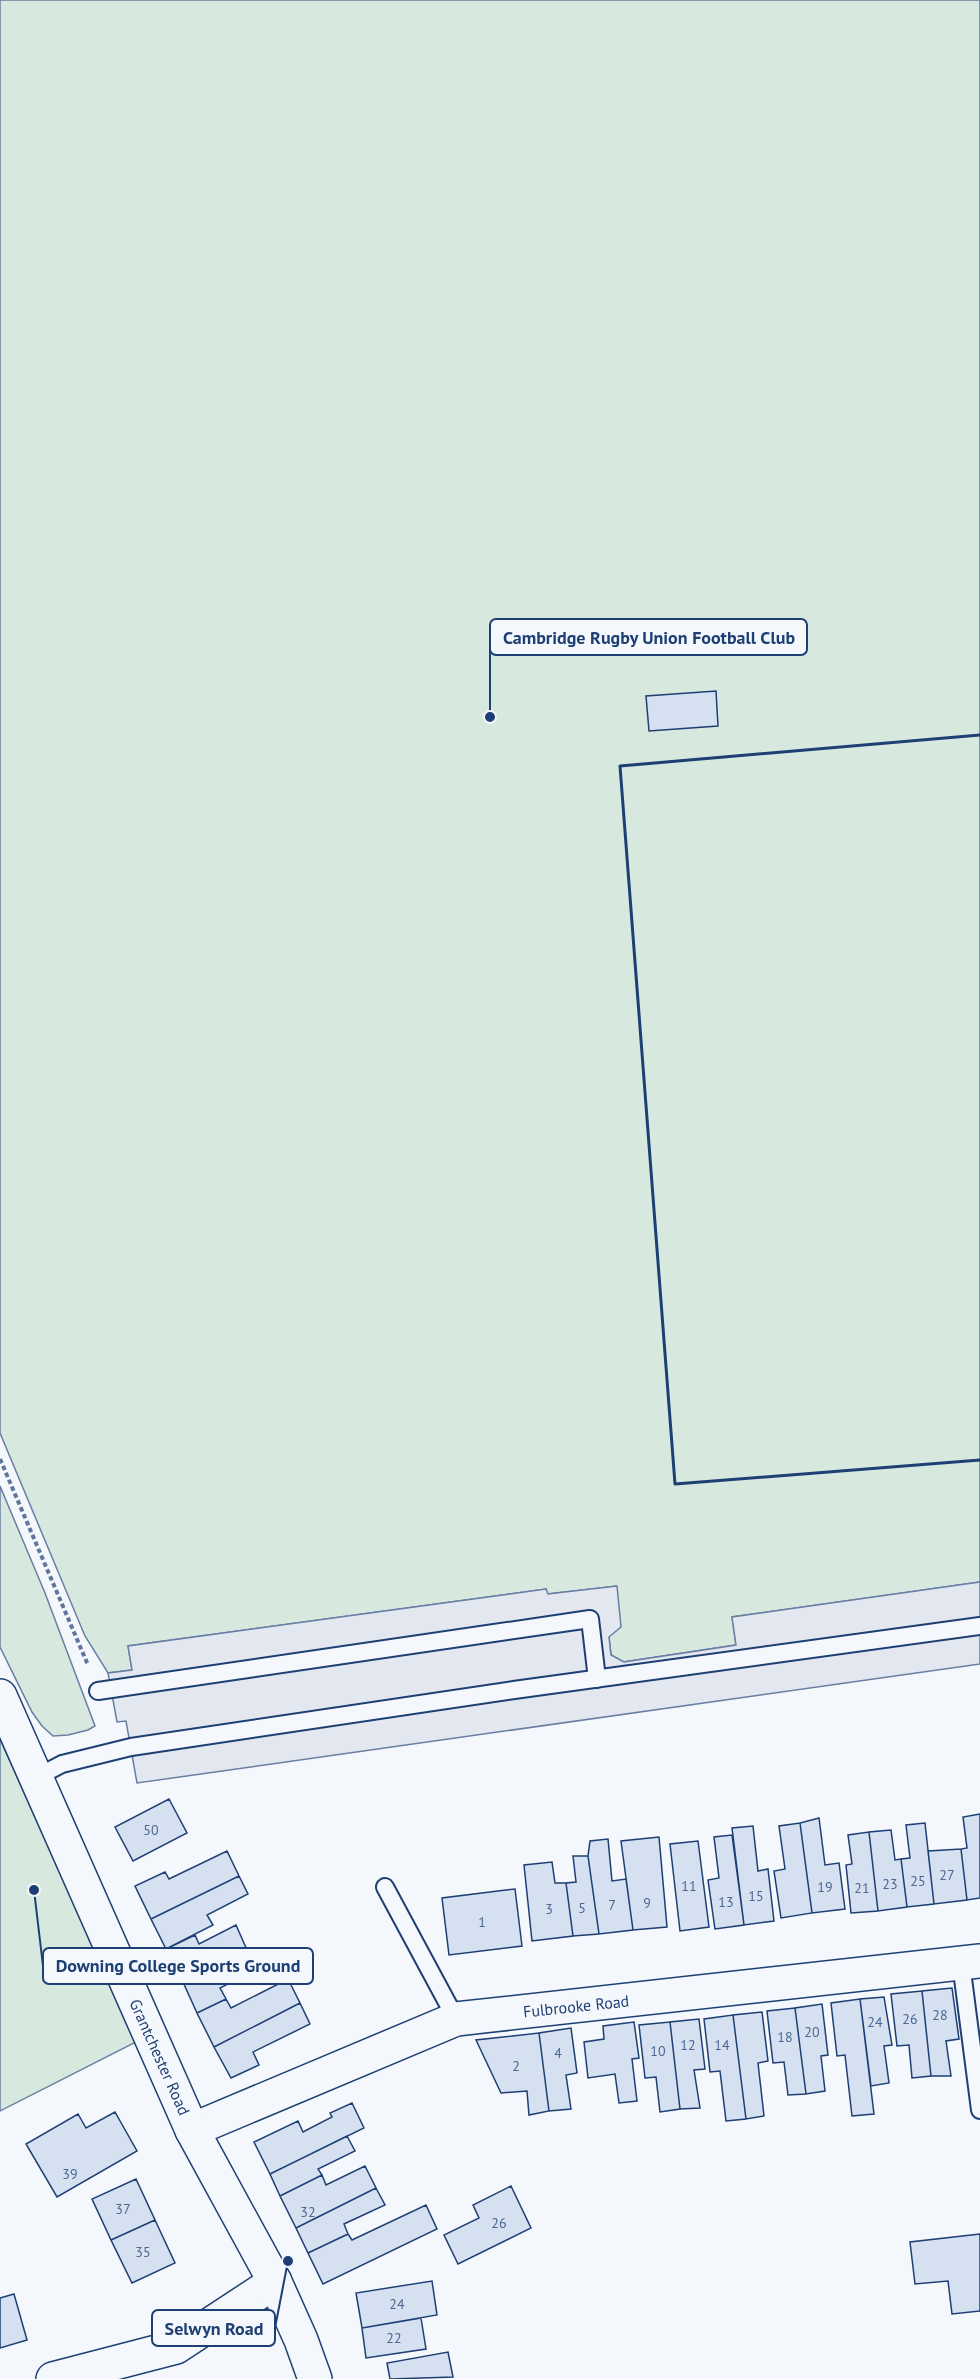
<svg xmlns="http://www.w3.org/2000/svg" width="980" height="2379" viewBox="0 0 980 2379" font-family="'PT Sans',sans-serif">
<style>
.green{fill:#d7e8df;stroke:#687fa3;stroke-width:1.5}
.parking{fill:#e3e8f0;stroke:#687fa3;stroke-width:1.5}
.building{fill:#d5e0f0;stroke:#1d3f73;stroke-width:1.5}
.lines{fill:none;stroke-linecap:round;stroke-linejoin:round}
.lane-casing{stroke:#1d3f73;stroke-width:20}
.street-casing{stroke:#1d3f73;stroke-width:36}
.secondary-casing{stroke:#1d3f73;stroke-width:36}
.path{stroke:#5e769c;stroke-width:4;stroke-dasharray:4.5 3;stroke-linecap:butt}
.lane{stroke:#f4f7fb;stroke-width:16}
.street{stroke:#f4f7fb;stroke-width:33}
.secondary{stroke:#f4f7fb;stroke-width:33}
.wall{stroke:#1d3f73;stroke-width:3}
.labels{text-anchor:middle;stroke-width:4.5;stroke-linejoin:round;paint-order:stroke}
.number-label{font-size:14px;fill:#4b6792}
.street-label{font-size:16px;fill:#1d3f73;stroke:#f4f7fb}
.leader{fill:none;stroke:#1d3f73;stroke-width:2}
.callout-dot{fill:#1d3f73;stroke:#f4f7fb;stroke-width:2}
.callout{fill:#f4f7fb;stroke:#1d3f73;stroke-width:2}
.callout-label{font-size:18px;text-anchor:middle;font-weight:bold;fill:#1d3f73}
</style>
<rect width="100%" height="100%" fill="#f4f7fb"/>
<path class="green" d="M 0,0 L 980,0 L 980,1582 L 732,1617 L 736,1645 L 623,1662 L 611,1655 L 609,1637 L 616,1586 L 547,1594 L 546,1589 L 128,1646 L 132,1670 L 108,1673 L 85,1636 L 0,1433 Z
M 0,1486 L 45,1593 L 95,1726 L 88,1730 L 68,1735 L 53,1736 L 42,1726 L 32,1712 L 0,1647 Z
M 0,1739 L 136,2042 L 0,2111 Z"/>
<path class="parking" d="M 980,1582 L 980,1664 L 137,1783 L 126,1721 L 117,1722 L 108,1673 L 132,1670 L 128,1646 L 546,1589 L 548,1594 L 617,1586 L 621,1627 L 609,1637 L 611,1655 L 624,1662 L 736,1645 L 732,1617 Z"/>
<path class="building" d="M 716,691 L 718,726 L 649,731 L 646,696 Z
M 169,1799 L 187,1833 L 133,1861 L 115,1827 Z
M 980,1814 L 980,1898 L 967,1900 L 961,1849 L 967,1848 L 963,1817 Z
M 819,1818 L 825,1865 L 839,1863 L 845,1909 L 812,1913 L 800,1823 Z
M 800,1823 L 812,1913 L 781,1918 L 774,1871 L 785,1869 L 779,1826 Z
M 925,1823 L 934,1904 L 907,1907 L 901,1859 L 910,1858 L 906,1825 Z
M 753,1826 L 758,1871 L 768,1869 L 774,1921 L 744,1925 L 732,1828 Z
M 891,1830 L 895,1860 L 901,1859 L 907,1907 L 878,1911 L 869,1832 Z
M 869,1832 L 878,1911 L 851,1913 L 846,1865 L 852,1864 L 848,1835 Z
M 732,1835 L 744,1925 L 715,1929 L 708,1880 L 719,1878 L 714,1837 Z
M 659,1837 L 667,1927 L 633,1930 L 621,1841 Z
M 608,1839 L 612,1881 L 626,1879 L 633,1930 L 599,1934 L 588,1856 L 590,1841 Z
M 698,1841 L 709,1927 L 680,1931 L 670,1844 Z
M 961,1849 L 967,1900 L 934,1904 L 928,1851 Z
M 227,1851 L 239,1876 L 151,1919 L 135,1886 L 165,1872 L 169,1879 Z
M 573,1856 L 588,1856 L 599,1934 L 573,1936 L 566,1883 L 576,1882 Z
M 552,1862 L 555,1883 L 566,1883 L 573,1936 L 532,1941 L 524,1865 Z
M 239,1876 L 248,1894 L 207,1915 L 213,1925 L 166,1949 L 151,1919 Z
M 515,1889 L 522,1946 L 449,1955 L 442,1898 Z
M 236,1925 L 247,1950 L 183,1982 L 166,1949 L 195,1935 L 199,1944 Z
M 247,1950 L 259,1968 L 220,1988 L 226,1999 L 197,2013 L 183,1982 Z
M 288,1979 L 300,2003 L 214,2047 L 197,2013 L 226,1999 L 231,2008 Z
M 952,1988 L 959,2039 L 946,2041 L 951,2076 L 931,2076 L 922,1991 Z
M 922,1991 L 931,2076 L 912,2078 L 909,2045 L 897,2046 L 891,1994 Z
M 884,1997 L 892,2045 L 884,2046 L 889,2083 L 871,2086 L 860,1999 Z
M 860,1999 L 874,2114 L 852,2116 L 845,2055 L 837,2056 L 831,2003 Z
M 300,2003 L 310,2024 L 253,2052 L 259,2065 L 231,2078 L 214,2047 Z
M 822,2004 L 828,2055 L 821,2056 L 825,2091 L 806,2094 L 795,2008 Z
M 795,2008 L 806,2094 L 788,2095 L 784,2062 L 773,2063 L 767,2011 Z
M 762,2012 L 768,2061 L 758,2063 L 764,2116 L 746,2119 L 733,2015 Z
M 733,2015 L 746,2119 L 726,2121 L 720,2071 L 710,2072 L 704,2019 Z
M 699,2019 L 705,2069 L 694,2070 L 700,2108 L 680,2109 L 670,2022 Z
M 634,2022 L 639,2058 L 632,2059 L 637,2101 L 619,2103 L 615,2074 L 588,2078 L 584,2042 L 604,2039 L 603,2026 Z
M 670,2022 L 680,2109 L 660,2112 L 656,2077 L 645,2078 L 639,2025 Z
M 571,2028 L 577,2073 L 566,2075 L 571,2109 L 549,2111 L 539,2033 Z
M 539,2033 L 549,2111 L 529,2115 L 527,2091 L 501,2093 L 476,2040 Z
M 352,2103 L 364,2128 L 270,2174 L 254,2142 L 298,2121 L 303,2132 L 332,2117 L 330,2113 Z
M 115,2112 L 137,2151 L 57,2197 L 26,2144 L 78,2114 L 86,2128 Z
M 347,2136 L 355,2151 L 318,2169 L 322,2175 L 280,2196 L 270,2174 Z
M 365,2166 L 376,2188 L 296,2228 L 280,2196 L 322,2175 L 326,2185 Z
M 136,2179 L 155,2220 L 111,2240 L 92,2199 Z
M 511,2186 L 531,2228 L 458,2264 L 444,2235 L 479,2218 L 473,2205 Z
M 376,2188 L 385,2205 L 344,2224 L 348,2234 L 308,2253 L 296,2228 Z
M 426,2205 L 437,2229 L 323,2284 L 308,2253 L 348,2234 L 352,2240 Z
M 155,2220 L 175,2263 L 132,2283 L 111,2240 Z
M 980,2234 L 980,2311 L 952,2314 L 948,2281 L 915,2284 L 910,2242 Z
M 432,2281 L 437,2315 L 362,2328 L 356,2293 Z
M 14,2294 L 27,2340 L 0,2348 L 0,2298 Z
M 421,2318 L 426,2349 L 366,2358 L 362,2328 Z
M 448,2352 L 453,2377 L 390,2379 L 387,2363 Z"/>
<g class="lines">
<defs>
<path id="lane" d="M 98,1691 L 590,1619 L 597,1679
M 37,1777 L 62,1764 L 131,1747 L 514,1690 L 980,1626
M 385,1887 L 456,2019
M 961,1963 L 980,2110"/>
<path id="street" d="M 192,2130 L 456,2019 L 980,1961
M 53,2379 L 176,2347 L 275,2282"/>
<path id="secondary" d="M 0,1696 L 192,2130 L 275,2282 L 301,2340 L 315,2379"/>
</defs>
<use href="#lane" class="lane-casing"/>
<use href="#street" class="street-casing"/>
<use href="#secondary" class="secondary-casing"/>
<path class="path" d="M 0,1459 L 88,1665"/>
<use href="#lane" class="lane"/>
<use href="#street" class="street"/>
<use href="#secondary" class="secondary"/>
<path class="wall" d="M 980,735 L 620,766 L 675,1484 L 980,1460"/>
</g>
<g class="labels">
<g class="number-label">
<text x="151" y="1835">50</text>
<text x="947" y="1880">27</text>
<text x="918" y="1886">25</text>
<text x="890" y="1889">23</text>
<text x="689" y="1891">11</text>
<text x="825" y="1892">19</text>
<text x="862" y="1893">21</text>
<text x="756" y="1901">15</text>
<text x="726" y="1907">13</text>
<text x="647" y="1908">9</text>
<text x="612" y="1910">7</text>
<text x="582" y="1913">5</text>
<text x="549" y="1914">3</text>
<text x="482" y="1927">1</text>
<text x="940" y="2020">28</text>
<text x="910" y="2024">26</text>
<text x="875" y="2027">24</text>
<text x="812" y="2037">20</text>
<text x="785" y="2042">18</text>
<text x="688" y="2050">12</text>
<text x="722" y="2050">14</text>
<text x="658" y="2056">10</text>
<text x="558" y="2058">4</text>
<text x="516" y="2071">2</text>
<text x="70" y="2179">39</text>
<text x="123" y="2214">37</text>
<text x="308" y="2217">32</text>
<text x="499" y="2228">26</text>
<text x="143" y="2257">35</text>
<text x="397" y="2309">24</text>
<text x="394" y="2343">22</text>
</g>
<g class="street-label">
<text transform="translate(576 2006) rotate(-6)" y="6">Fulbrooke Road</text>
<text transform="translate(160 2057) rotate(66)" y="6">Grantchester Road</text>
</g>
</g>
<path class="leader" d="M490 717L490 637M34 1890L43 1966M288 2261L275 2328"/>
<g class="callout-dot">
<circle cx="490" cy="717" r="6"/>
<circle cx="34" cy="1890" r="6"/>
<circle cx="288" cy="2261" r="6"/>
</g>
<g class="callout">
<rect x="490" y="619" width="317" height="36" rx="6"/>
<rect x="43" y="1948" width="270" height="36" rx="6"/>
<rect x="152" y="2310" width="123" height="36" rx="6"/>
</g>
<g class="callout-label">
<text x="649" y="644">Cambridge Rugby Union Football Club</text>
<text x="178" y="1972">Downing College Sports Ground</text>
<text x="214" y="2335">Selwyn Road</text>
</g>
</svg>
